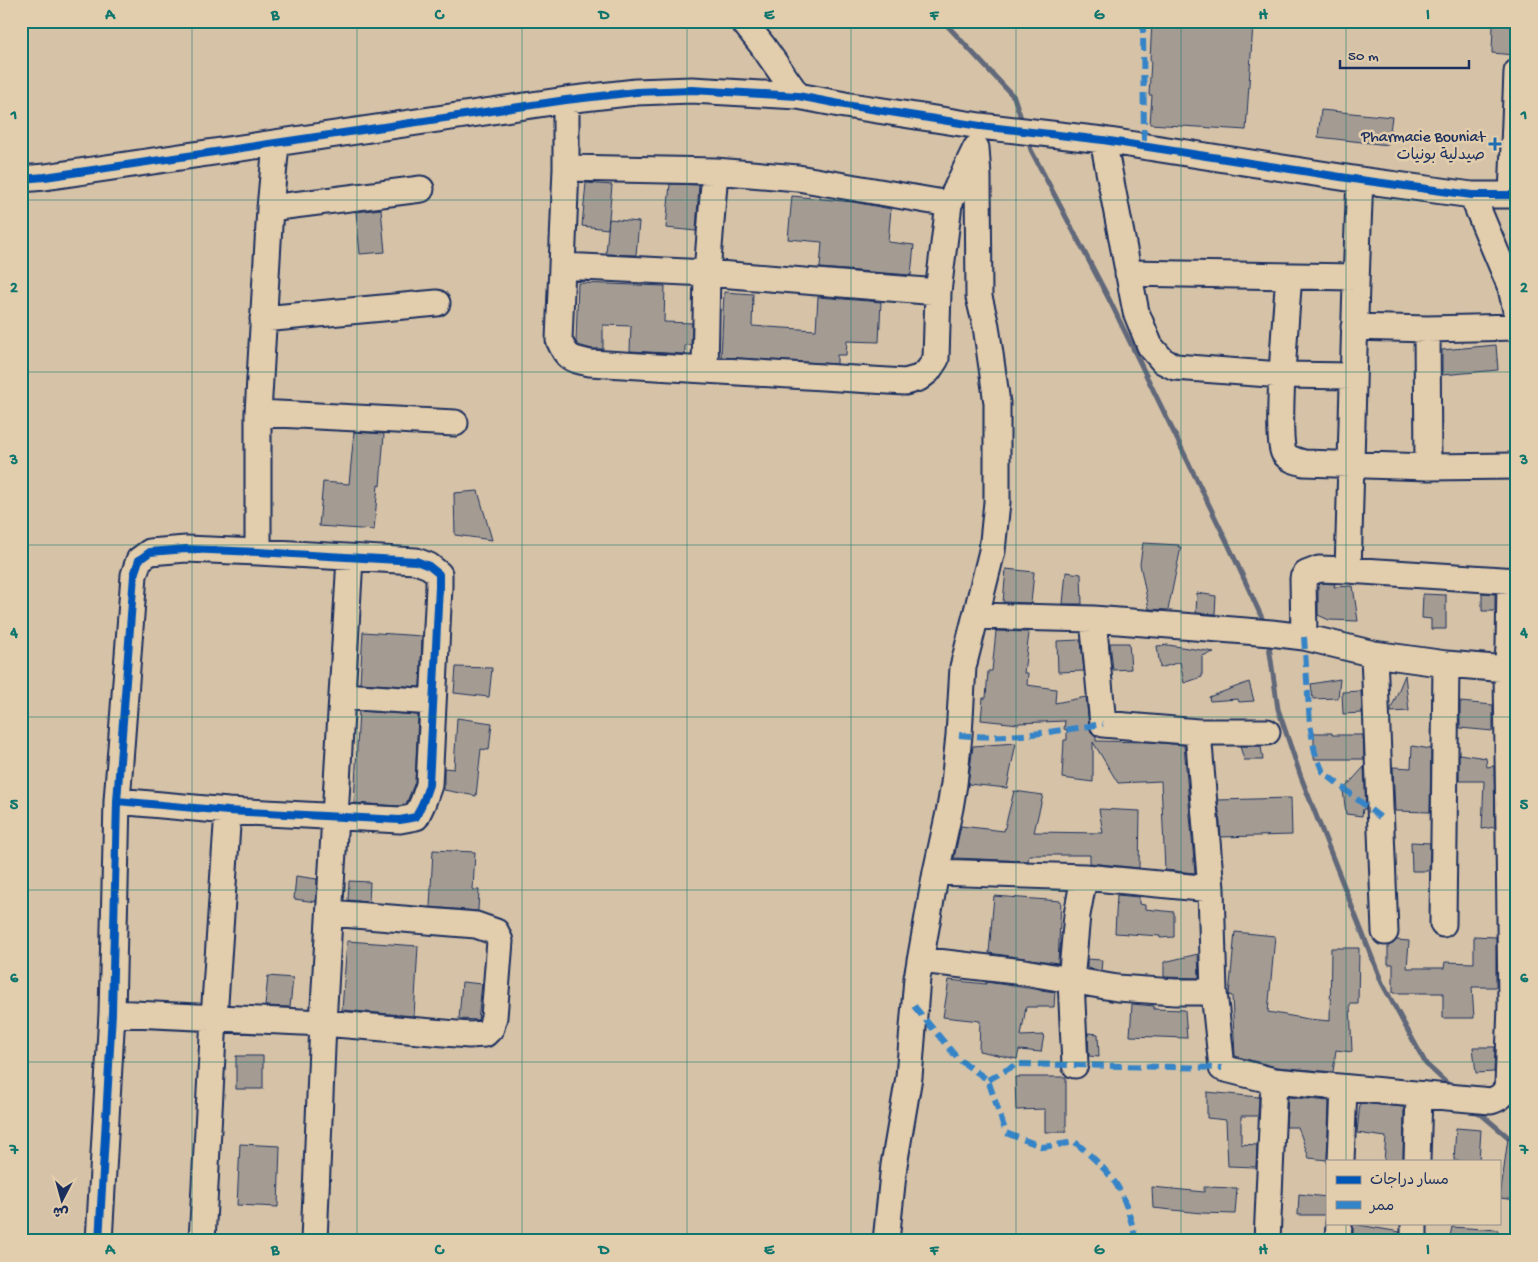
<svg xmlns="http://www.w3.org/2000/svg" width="1538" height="1262" viewBox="0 0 1538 1262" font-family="'Gochi Hand','Playpen Sans Arabic',sans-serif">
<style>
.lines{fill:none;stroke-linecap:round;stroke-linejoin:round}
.stream{stroke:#61677a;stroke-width:5}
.building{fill:#a49c93;stroke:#1b2f5e}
.minor-casing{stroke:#1b2f5e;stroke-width:29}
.minor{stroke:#e2cdac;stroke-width:25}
.quiet{stroke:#3484c8;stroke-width:6;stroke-dasharray:12 6;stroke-linecap:butt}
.cycleway-casing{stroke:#e2cdac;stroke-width:11}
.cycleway{stroke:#0057b8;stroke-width:8}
.grid{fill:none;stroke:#0f766e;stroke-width:1;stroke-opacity:0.55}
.poi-dot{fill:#1f6fb2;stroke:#e2cdac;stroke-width:2}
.labels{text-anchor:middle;stroke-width:5;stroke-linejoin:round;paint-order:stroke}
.poi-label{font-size:16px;fill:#1b2f5e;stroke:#e2cdac;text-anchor:end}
.neatline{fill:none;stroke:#0f766e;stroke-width:2}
.grid-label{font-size:16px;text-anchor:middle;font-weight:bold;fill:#0f766e}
</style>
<rect width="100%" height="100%" fill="#d6c3a7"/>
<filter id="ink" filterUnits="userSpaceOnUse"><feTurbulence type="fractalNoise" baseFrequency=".02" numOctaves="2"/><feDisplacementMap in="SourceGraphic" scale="10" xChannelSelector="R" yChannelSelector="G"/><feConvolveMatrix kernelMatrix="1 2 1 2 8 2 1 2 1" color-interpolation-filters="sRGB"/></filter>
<g filter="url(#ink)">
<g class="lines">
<path class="stream" d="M 943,21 L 1014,97 L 1023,124
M 1028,139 L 1031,150 L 1110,301 L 1228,544 L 1262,618 L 1264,626
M 1268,639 L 1278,709 L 1301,777 L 1382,983 L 1426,1064 L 1452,1088
M 1475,1109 L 1514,1142"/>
</g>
<path class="building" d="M 1152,21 L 1210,21 L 1253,24 L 1246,130 L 1150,124 L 1152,95 L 1149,95 L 1151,60 L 1150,60 Z
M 1493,25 L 1516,26 L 1514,55 L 1492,53 Z
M 1321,110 L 1392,117 L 1388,145 L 1318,137 Z
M 586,183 L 612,185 L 608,229 L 582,226 Z
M 670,184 L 699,185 L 696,231 L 666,228 Z
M 792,196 L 853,202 L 891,209 L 888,242 L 914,245 L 911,275 L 820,268 L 822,242 L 788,239 Z
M 381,209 L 385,252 L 360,254 L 356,212 Z
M 609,219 L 639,222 L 636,255 L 606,254 Z
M 578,283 L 665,286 L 664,322 L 692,323 L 691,345 L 685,345 L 685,354 L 630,351 L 631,326 L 603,325 L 603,349 L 592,349 L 578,345 L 576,342 Z
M 724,292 L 753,294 L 752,326 L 816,330 L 818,297 L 881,302 L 879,342 L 847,341 L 846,355 L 837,355 L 837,364 L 721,357 Z
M 1496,345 L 1498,370 L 1442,375 L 1442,350 Z
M 354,432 L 384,434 L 380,486 L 378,485 L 374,530 L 319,526 L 323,482 L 349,484 Z
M 478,491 L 492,540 L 455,535 L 454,493 Z
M 1143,543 L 1179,545 L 1178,547 L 1181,547 L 1168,610 L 1149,609 L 1140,564 Z
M 1006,569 L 1034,572 L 1031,603 L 1003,602 Z
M 1066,572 L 1081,574 L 1082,604 L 1063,604 Z
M 1321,583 L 1335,584 L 1334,587 L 1353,586 L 1358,621 L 1329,620 L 1318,615 L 1318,585 Z
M 1197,593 L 1216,596 L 1215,614 L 1196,613 Z
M 1482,593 L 1495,594 L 1495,611 L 1482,611 Z
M 1423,594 L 1446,595 L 1446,629 L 1431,629 L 1431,619 L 1422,618 Z
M 996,631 L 1027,632 L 1029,633 L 1024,673 L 1028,673 L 1027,685 L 1056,689 L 1055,703 L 1086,697 L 1089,726 L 1091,732 L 1096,736 L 1096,741 L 1150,742 L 1184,745 L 1195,873 L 1165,870 L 1161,781 L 1118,783 L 1093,742 L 1093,782 L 1062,778 L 1064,740 L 1067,740 L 1067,730 L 1064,729 L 1065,721 L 1019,723 L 1019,724 L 981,720 L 983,698 L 986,698 L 988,671 L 992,671 Z
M 363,632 L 422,636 L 420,687 L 360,683 Z
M 1081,640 L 1084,671 L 1058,672 L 1057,641 Z
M 1110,643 L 1129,643 L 1131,669 L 1113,670 Z
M 1168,645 L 1214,652 L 1202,656 L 1202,677 L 1184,683 L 1180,662 L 1160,668 L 1157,646 Z
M 456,667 L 492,668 L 489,697 L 454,693 Z
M 1405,675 L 1409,711 L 1391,712 L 1391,709 Z
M 1340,679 L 1338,698 L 1313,699 L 1311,684 Z
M 1249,682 L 1254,701 L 1239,702 L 1238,699 L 1210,701 L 1209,697 Z
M 1361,691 L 1362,713 L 1343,714 L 1342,692 Z
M 1460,702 L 1493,705 L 1493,731 L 1460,728 Z
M 359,711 L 418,715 L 415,782 L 406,804 L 399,806 L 354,803 Z
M 457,718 L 492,723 L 489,750 L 481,749 L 476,796 L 444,790 L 444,768 L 454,769 Z
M 1314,733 L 1332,733 L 1332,735 L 1363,735 L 1364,759 L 1314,759 Z
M 1016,743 L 1007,788 L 968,784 L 973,746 Z
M 1240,746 L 1261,746 L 1263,760 L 1244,760 Z
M 1412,746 L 1431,749 L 1430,812 L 1395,811 L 1393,767 L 1411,768 Z
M 1459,754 L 1486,758 L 1487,767 L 1494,766 L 1495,827 L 1482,829 L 1484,781 L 1459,781 Z
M 1364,767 L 1366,809 L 1363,809 L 1362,816 L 1346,814 L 1343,790 Z
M 1014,791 L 1043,795 L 1034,832 L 1103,833 L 1099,809 L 1140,811 L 1139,868 L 1090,863 L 1090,855 L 1029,855 L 1028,861 L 954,858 L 961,826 L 1004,831 Z
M 1291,798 L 1292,835 L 1221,837 L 1218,800 Z
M 1411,842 L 1430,843 L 1429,871 L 1412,871 Z
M 433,850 L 475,852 L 473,890 L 479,890 L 478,911 L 430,907 Z
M 296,876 L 317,879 L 316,902 L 294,899 Z
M 349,881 L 370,882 L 369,902 L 348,900 Z
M 1117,895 L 1139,897 L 1139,904 L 1145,905 L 1145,909 L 1174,912 L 1174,937 L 1160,938 L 1160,936 L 1115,933 Z
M 994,896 L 1061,901 L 1058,963 L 989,953 Z
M 1235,932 L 1275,936 L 1268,1012 L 1308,1019 L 1330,1021 L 1331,948 L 1359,948 L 1358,1004 L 1350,1004 L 1352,1052 L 1336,1050 L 1333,1072 L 1276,1067 L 1235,1056 L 1232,996 L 1229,995 Z
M 1474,936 L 1496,937 L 1496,987 L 1472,987 L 1474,1018 L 1443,1018 L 1443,993 L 1393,993 L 1393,964 L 1388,964 L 1388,946 L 1393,944 L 1396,940 L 1409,941 L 1407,968 L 1444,968 L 1445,962 L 1474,963 Z
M 347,941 L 418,946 L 414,1016 L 342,1010 Z
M 1198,954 L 1199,978 L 1164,977 L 1164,962 Z
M 1087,959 L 1102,960 L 1101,971 L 1087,968 Z
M 268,976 L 293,978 L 290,1007 L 265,1006 Z
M 949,980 L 986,984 L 986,982 L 1055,992 L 1054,1007 L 1026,1007 L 1021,1036 L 1044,1035 L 1041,1052 L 1019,1050 L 1017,1059 L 979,1051 L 980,1021 L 943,1017 Z
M 462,982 L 482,984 L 478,1020 L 459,1019 Z
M 1132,1004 L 1154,1006 L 1154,1009 L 1185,1010 L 1187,1038 L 1130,1036 Z
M 1088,1033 L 1098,1034 L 1099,1057 L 1089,1056 Z
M 1473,1047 L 1495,1047 L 1494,1072 L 1476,1073 Z
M 236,1056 L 263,1056 L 263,1089 L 236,1089 Z
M 1015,1077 L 1066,1077 L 1066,1132 L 1045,1132 L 1045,1109 L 1016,1110 Z
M 1207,1092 L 1259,1097 L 1258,1116 L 1241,1116 L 1241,1144 L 1257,1145 L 1256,1167 L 1228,1166 L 1226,1120 L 1207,1118 Z
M 1288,1097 L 1329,1101 L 1327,1160 L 1309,1158 L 1298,1127 L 1286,1127 Z
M 1360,1103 L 1404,1107 L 1403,1161 L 1384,1161 L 1386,1137 L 1357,1133 Z
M 1456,1128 L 1481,1130 L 1479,1161 L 1454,1161 Z
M 1508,1138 L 1517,1139 L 1517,1200 L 1500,1198 Z
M 240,1144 L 280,1146 L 278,1207 L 237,1205 Z
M 1152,1187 L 1204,1192 L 1204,1187 L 1237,1188 L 1235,1214 L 1202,1213 L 1153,1208 Z
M 1299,1194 L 1327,1197 L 1327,1215 L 1298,1215 Z
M 1353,1224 L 1400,1232 L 1400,1241 L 1353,1239 Z
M 1452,1227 L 1498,1230 L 1497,1241 L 1449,1241 Z"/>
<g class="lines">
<defs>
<path id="minor" d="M 743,21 L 762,45 L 798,96
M 566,100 L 566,168 L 559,340 C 567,359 571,359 590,363 L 905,382 L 919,378 L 928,371 L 936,359 L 938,292 L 949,204 L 975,150
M 1103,140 L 1136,312 L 1150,346 L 1163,361 L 1175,367 L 1282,375 L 1353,376
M 566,168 L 715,171 L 798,178 L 949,204
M 21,179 L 45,177 L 566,100 L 636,92 L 692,90 L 798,96 L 845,105 L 980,126 L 1103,140 L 1360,180 L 1472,195 L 1517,195
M 1472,195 L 1511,288 L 1517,315
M 1512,195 L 1517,72
M 270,208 L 421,189
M 562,266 L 707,273 L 938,292
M 1128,273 L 1355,277
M 1289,276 C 1287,301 1275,440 1284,453 C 1288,459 1297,461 1304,463 L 1428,467 L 1517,466
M 263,319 L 437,303
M 1354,327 L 1427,329 L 1517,327
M 1427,329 L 1428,467
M 705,370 L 707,273 L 715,171
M 258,413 L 455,423
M 258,552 L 258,413 L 270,208 L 276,144
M 1348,570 C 1352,440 1354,310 1360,180
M 976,616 L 1093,619 L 1271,633 L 1304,637 L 1374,654 L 1446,664 L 1507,669
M 1093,619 L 1103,724 L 1198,732 L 1267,732
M 1304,637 L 1303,578 L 1306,574 L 1319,569 L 1348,570 L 1517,581
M 1374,654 L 1385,932
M 343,696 L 433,702
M 1198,732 L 1211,889 L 1214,992 L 1222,1068 L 1274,1081 L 1491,1101 C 1500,1098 1504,1095 1508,1085 L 1511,1005 L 1507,669 L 1509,647 L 1510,581
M 936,872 L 1084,877 L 1211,889
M 1443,924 L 1446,664
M 920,960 L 1024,972 L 1117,988 L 1175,992 L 1214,992
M 112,1013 L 323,1023 L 469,1035 L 485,1034 L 491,1028 L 494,1017 L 500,941 L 496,932 L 476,925 L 330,913
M 1075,1065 L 1071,981 L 1077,915 L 1084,877
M 1341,1161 L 1344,1088
M 1417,1161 L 1419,1095
M 99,1241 L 112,1013 L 117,801 L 134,575 L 139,560 L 150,552 L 186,549 L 258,552 L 416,561 L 429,566 L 439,574 L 439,587 L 429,785 L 423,802 L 416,817 L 400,820 L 228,811 L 117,801
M 202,1241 L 214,1018 L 228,811
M 314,1241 L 323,1023 L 350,558
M 886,1241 L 894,1165 L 909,1077 L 917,978 L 936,872 L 950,808 L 954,784 L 959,735 L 963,667 L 992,551 L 997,502 L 997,403 L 986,326 L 979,297 L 978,176 L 976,148
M 1267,1241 L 1274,1081
M 1338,1241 L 1339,1223
M 1414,1241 L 1414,1223"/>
</defs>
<use href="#minor" class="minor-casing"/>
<use href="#minor" class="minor"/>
<path class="quiet" d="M 1143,21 L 1144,146
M 1304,637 L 1310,724 L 1315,753 L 1323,772 L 1381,818
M 959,735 C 1008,740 1055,731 1103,724
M 914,1006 L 958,1059 L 988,1080 L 1006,1133 L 1043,1147 L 1075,1142 C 1089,1154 1103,1166 1114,1181 C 1125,1196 1132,1223 1136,1241
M 988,1080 L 1017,1064 L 1222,1068"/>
<defs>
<path id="cycleway" d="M 21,179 L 45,177 L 566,100 L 636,92 L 692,90 L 798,96 L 845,105 L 980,126 L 1103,140 L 1360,180 L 1472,195 L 1517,195
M 99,1241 L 112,1013 L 117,801 L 134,575 L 139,560 L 150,552 L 186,549 L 258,552 L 416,561 L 429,566 L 439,574 L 439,587 L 429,785 L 423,802 L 416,817 L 400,820 L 228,811 L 117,801"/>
</defs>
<use href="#cycleway" class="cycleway-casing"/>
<use href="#cycleway" class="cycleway"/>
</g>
</g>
<path class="grid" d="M 192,21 L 192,1241M 357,21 L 357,1241M 522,21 L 522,1241M 687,21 L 687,1241M 851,21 L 851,1241M 1016,21 L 1016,1241M 1181,21 L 1181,1241M 1346,21 L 1346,1161M 21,200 L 1517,200M 21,372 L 1517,372M 21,545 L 1517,545M 21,717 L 1517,717M 21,890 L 1517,890M 21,1062 L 1517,1062M 1346,1223 L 1346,1241"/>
<path class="poi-dot" d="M1492.5 136.5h5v5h5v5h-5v5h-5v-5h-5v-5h5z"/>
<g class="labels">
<g class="poi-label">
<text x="1485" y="141">Pharmacie Bouniat<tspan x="1485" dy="18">صيدلية بونيات</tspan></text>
</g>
</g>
<rect width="1538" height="1262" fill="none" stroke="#e2cdac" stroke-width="55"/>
<rect x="1326" y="1160" width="175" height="65" fill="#e2cdac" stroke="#928e8d"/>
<rect x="1336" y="1176" width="25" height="8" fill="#0057b8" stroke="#928e8d"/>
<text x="1370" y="1184" font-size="15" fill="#1b2f5e">مسار دراجات</text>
<rect x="1336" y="1201" width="25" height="8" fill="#3484c8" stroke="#928e8d"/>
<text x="1370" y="1210" font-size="15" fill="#1b2f5e">ممر</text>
<g transform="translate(62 1200) rotate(186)" stroke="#e2cdac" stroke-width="4" paint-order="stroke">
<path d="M0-4L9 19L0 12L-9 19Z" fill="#1b2f5e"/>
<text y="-8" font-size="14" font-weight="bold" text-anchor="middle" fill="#1b2f5e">ش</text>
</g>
<path d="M1340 60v8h129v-8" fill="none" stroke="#1b2f5e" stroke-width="2.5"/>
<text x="1348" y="60" font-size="15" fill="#1b2f5e" stroke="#e2cdac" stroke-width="4" paint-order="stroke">50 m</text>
<rect x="28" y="28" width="1482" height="1206" class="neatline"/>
<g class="grid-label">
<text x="110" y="19">A</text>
<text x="275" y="19">B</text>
<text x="439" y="19">C</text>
<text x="604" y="19">D</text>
<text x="769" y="19">E</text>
<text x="934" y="19">F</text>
<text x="1099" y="19">G</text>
<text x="1263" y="19">H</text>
<text x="1428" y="19">I</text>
<text x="14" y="119">1</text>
<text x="1524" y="119">1</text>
<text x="14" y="292">2</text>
<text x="1524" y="292">2</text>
<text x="14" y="464">3</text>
<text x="1524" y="464">3</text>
<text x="14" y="637">4</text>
<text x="1524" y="637">4</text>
<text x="14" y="809">5</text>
<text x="1524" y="809">5</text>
<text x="14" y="982">6</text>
<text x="1524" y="982">6</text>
<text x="14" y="1154">7</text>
<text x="1524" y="1154">7</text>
<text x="110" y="1254">A</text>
<text x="275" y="1254">B</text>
<text x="439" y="1254">C</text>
<text x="604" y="1254">D</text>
<text x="769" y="1254">E</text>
<text x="934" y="1254">F</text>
<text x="1099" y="1254">G</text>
<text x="1263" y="1254">H</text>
<text x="1428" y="1254">I</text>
</g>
</svg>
